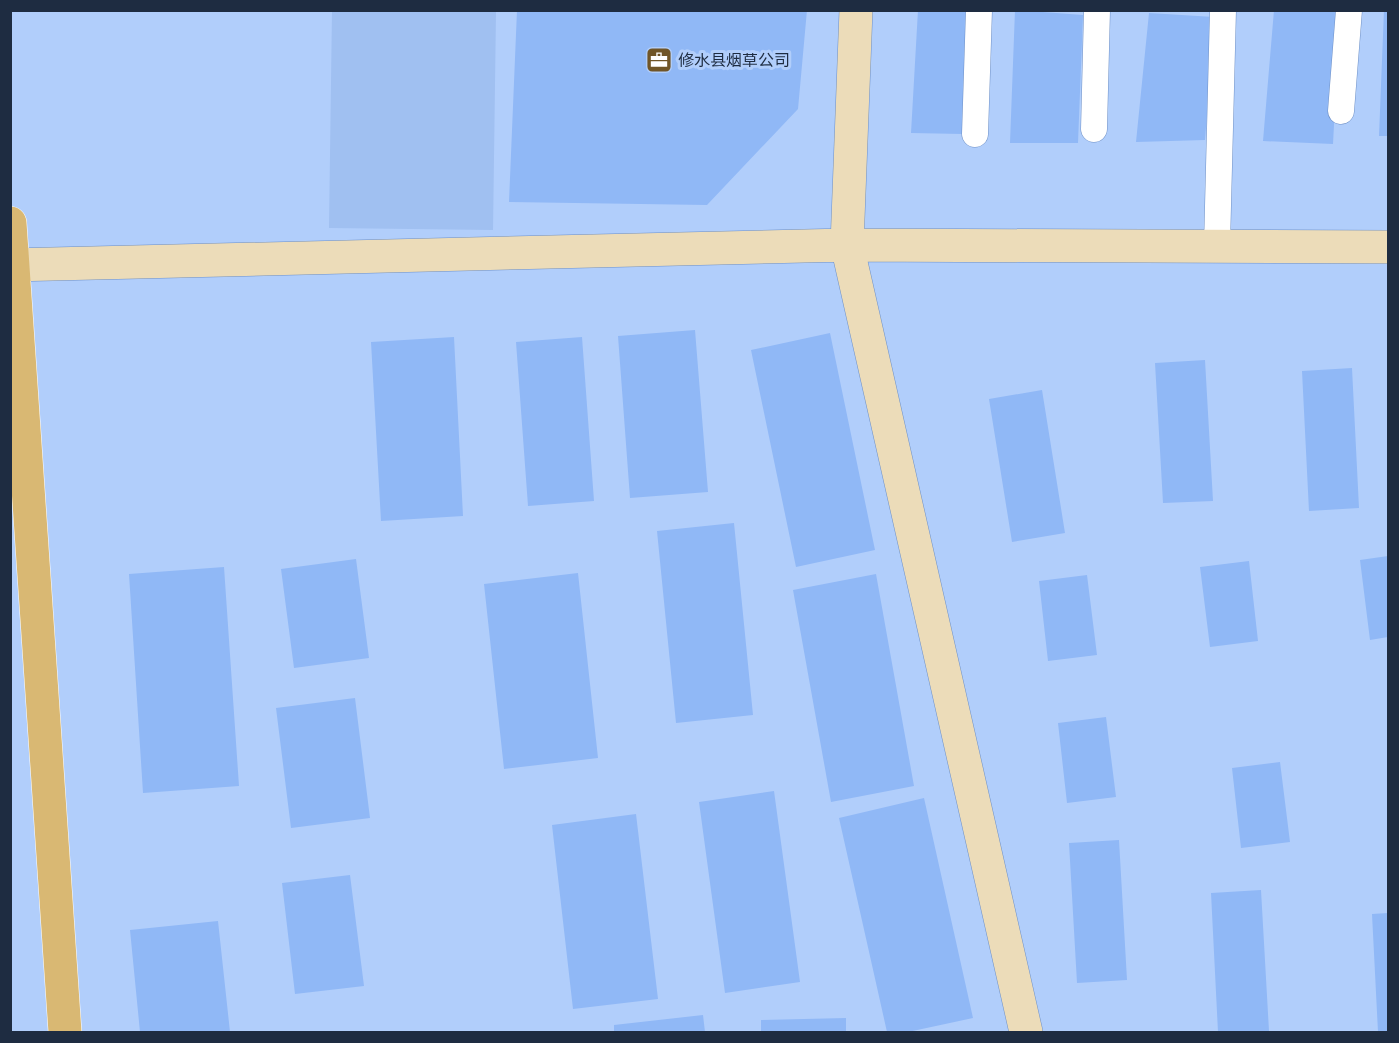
<svg xmlns="http://www.w3.org/2000/svg" width="1399" height="1043" viewBox="0 0 1399 1043" font-family="Karla,'Noto Sans SC',sans-serif">
<style>
.built{fill:#a0c0f1}
.building{fill:#90b8f6}
.lines{fill:none;stroke-linecap:round;stroke-linejoin:round}
.street-casing{stroke:#6e90c6;stroke-width:27}
.secondary-casing{stroke:#6e90c6;stroke-width:34}
.primary-casing{stroke:#fff;stroke-width:34}
.street{stroke:#fff;stroke-width:26}
.secondary{stroke:#ecdcb9;stroke-width:33}
.primary{stroke:#d9b873;stroke-width:33}
.labels{text-anchor:middle;stroke-width:6;stroke-linejoin:round;paint-order:stroke}
.poi-label{font-size:16px;fill:#1e2c41;stroke:#b1cefb;text-anchor:start}
</style>
<rect width="100%" height="100%" fill="#b1cefb"/>
<path class="built" d="M 332,11 L 496,11 L 493,230 L 329,228 Z"/>
<path class="building" d="M 517,10 L 807,10 L 798,109 L 707,205 L 509,202 Z
M 918,10 L 969,10 L 963,134 L 911,133 Z
M 1015,10 L 1083,15 L 1078,143 L 1010,143 Z
M 1274,10 L 1340,10 L 1333,144 L 1263,141 Z
M 1384,10 L 1388,10 L 1388,136 L 1379,136 Z
M 1149,13 L 1214,17 L 1205,140 L 1136,142 Z
M 695,330 L 708,492 L 630,498 L 618,336 Z
M 830,333 L 875,550 L 796,567 L 751,350 Z
M 454,337 L 463,516 L 381,521 L 371,342 Z
M 582,337 L 594,501 L 528,506 L 516,342 Z
M 1205,360 L 1213,501 L 1163,503 L 1155,363 Z
M 1352,368 L 1359,508 L 1309,511 L 1302,371 Z
M 1042,390 L 1065,533 L 1012,542 L 989,399 Z
M 734,523 L 753,715 L 676,723 L 657,531 Z
M 1388,556 L 1388,637 L 1370,640 L 1360,560 Z
M 356,559 L 369,658 L 294,668 L 281,569 Z
M 1249,561 L 1258,641 L 1210,647 L 1200,567 Z
M 224,567 L 239,786 L 143,793 L 129,574 Z
M 578,573 L 598,758 L 504,769 L 484,584 Z
M 876,574 L 914,786 L 831,802 L 793,590 Z
M 1087,575 L 1097,655 L 1048,661 L 1039,581 Z
M 355,698 L 370,818 L 291,828 L 276,708 Z
M 1106,717 L 1116,797 L 1067,803 L 1058,723 Z
M 1280,762 L 1290,842 L 1241,848 L 1232,768 Z
M 774,791 L 800,982 L 725,993 L 699,802 Z
M 924,798 L 973,1018 L 908,1032 L 887,1032 L 839,818 Z
M 636,814 L 658,999 L 573,1009 L 552,825 Z
M 1119,840 L 1127,980 L 1077,983 L 1069,843 Z
M 350,875 L 364,986 L 295,994 L 282,883 Z
M 1261,890 L 1269,1031 L 1218,1032 L 1211,893 Z
M 1388,913 L 1388,1032 L 1378,1032 L 1372,914 Z
M 218,921 L 230,1032 L 140,1032 L 130,930 Z
M 703,1015 L 705,1032 L 614,1032 L 614,1025 Z
M 846,1018 L 846,1032 L 761,1032 L 761,1020 Z"/>
<g class="lines">
<defs>
<path id="street" d="M 1341,111 L 1349,10
M 1094,129 L 1097,10
M 975,134 L 979,10
M 1217,245 L 1223,10"/>
<path id="secondary" d="M 856,10 L 847,245 L 1026,1032
M 10,265 L 847,245 L 1388,247"/>
<path id="primary" d="M 10,223 L 65,1032"/>
</defs>
<use href="#street" class="street-casing"/>
<use href="#secondary" class="secondary-casing"/>
<use href="#primary" class="primary-casing"/>
<use href="#street" class="street"/>
<use href="#secondary" class="secondary"/>
<use href="#primary" class="primary"/>
</g>
<defs>
<symbol id="office-square" viewBox="-11 -11 22 22"><rect x="-9" y="-9" width="18" height="18" rx="4" fill="#705527" stroke="#b1cefb"/><path d="M-6-3h4V-5.5h4V-3h4V5H-6ZM-1-4.5V-3h2v-1.5ZM-6 0V1H6V0Z" fill="#fff"/></symbol>
</defs>
<g fill-rule="evenodd">
<use href="#office-square" x="644" y="45" width="30" height="30"/>
</g>
<g class="labels">
<g class="poi-label">
<text x="678" y="66">修水县烟草公司</text>
</g>
</g>
<rect width="1399" height="1043" fill="none" stroke="#1e2c41" stroke-width="24"/>
</svg>
